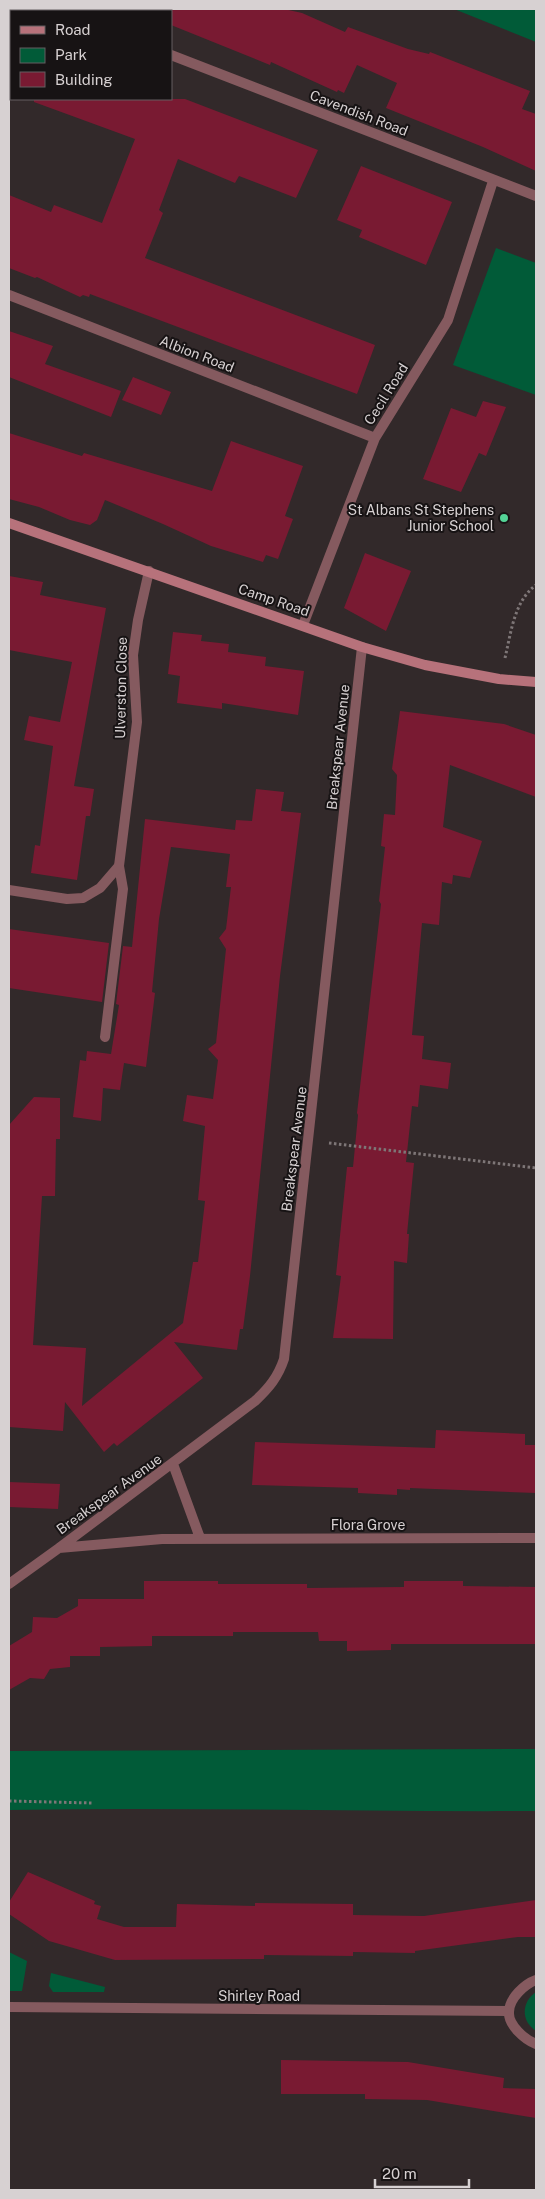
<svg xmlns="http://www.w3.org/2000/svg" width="545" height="2199" viewBox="0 0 545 2199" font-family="'Public Sans',sans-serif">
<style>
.green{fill:#015b38}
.building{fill:#791a32}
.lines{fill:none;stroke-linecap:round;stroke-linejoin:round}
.path{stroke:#7e7677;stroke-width:3;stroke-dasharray:2.5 2.5;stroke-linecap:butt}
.lane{stroke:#855a5f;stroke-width:10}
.street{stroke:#855a5f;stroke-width:10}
.secondary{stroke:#b7727b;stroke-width:10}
.poi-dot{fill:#54d396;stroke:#171314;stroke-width:2}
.labels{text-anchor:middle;stroke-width:4;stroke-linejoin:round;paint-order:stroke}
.street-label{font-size:14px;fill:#d7d1d2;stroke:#171314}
.poi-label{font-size:14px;fill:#d7d1d2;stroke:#171314;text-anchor:end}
</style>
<rect width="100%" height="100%" fill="#32292a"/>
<path class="green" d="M 454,9 L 536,9 L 536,42 Z
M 496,248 L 536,263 L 536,395 L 453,365 Z
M 536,1749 L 536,1811 C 360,1812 185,1807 9,1810 L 9,1751 Z
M 9,1952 L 27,1961 L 22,1991 L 9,1991 Z
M 51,1973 L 105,1987 L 104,1992 L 53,1992 L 49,1986 Z
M 536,1992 L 536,2031 C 520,2021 522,2001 536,1992 Z"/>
<path class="building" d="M 134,9 L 284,9 L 302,13 L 345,32 L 348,27 L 408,49 L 429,54 L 430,52 L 530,91 L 522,109 L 536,114 L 536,171 L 483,147 L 386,108 L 397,83 L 357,65 L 344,93 L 338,90 L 337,92 L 271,62 L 270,65 L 171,25 L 171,11 L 139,11 Z
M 34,99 L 185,99 L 318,150 L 296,198 L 239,176 L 235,183 L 178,159 L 159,210 L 163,213 L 145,258 L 375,345 L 357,394 L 90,294 L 89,297 L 83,295 L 80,297 L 37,277 L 35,278 L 9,268 L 9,195 L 51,212 L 54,205 L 102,223 L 135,139 L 34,102 Z
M 361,166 L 452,202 L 426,265 L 359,237 L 362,230 L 337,220 Z
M 9,331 L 53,346 L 45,364 L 121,391 L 111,417 L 9,377 Z
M 133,377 L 171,392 L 161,415 L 122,400 Z
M 483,401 L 506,407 L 486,456 L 479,453 L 461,492 L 423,479 L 451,408 L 476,417 Z
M 9,433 L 82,456 L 84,453 L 212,491 L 231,441 L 303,466 L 285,516 L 293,519 L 278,559 L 266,555 L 263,562 L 211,546 L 163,524 L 105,500 L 97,520 L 90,525 L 70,520 L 39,507 L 9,499 Z
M 365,553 L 411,571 L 386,631 L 344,608 Z
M 9,576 L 43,582 L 40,595 L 106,608 L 74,786 L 94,789 L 90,816 L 86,816 L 77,880 L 31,873 L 35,845 L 40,846 L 53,746 L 24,740 L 29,716 L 60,722 L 72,662 L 9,650 Z
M 173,632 L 202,635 L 201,641 L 229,644 L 228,652 L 266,657 L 265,666 L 304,671 L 298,715 L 222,703 L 222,709 L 177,703 L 180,676 L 168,674 Z
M 400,711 L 504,724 L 536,735 L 536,797 L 450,765 L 443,827 L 482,841 L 470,878 L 453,875 L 452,884 L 442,882 L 439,925 L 422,923 L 412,1035 L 424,1036 L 422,1059 L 451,1063 L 448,1089 L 420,1085 L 418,1107 L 412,1106 L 406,1162 L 414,1163 L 407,1234 L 409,1234 L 407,1263 L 394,1261 L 393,1339 L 333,1338 L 341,1276 L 336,1275 L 347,1167 L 353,1167 L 354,1157 L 358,1115 L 357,1113 L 381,904 L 379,901 L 385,847 L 381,846 L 384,814 L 395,815 L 397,775 L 392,769 Z
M 256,789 L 284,792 L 281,811 L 301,813 L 280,976 L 250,1276 L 243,1329 L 240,1329 L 237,1350 L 174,1342 L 203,1378 L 117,1446 L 114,1443 L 104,1452 L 65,1402 L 63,1431 L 9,1427 L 9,1125 L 34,1097 L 60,1098 L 60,1139 L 56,1139 L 55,1196 L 42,1196 L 33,1345 L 86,1348 L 82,1406 L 183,1323 L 193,1262 L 198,1262 L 205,1201 L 198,1200 L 205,1126 L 183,1121 L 187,1095 L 213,1099 L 218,1060 L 208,1049 L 216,1043 L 226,949 L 219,938 L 226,929 L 231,887 L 226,887 L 230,854 L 171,847 L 159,919 L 152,992 L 155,993 L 146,1067 L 124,1063 L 120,1090 L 103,1088 L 101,1121 L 73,1117 L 80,1060 L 86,1061 L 87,1051 L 111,1054 L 119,1005 L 116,1004 L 123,946 L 132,947 L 145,819 L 235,830 L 236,820 L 252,821 Z
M 9,929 L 109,943 L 102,1002 L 9,988 Z
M 436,1430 L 525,1434 L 525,1445 L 536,1445 L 536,1493 L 410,1488 L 410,1490 L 397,1489 L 397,1495 L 358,1493 L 358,1488 L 252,1485 L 255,1442 L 435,1448 Z
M 9,1482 L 60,1484 L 58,1509 L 9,1507 Z
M 144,1581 L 218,1581 L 218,1584 L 307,1584 L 307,1588 L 404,1587 L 404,1581 L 463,1581 L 463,1586 L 536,1587 L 536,1644 L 391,1644 L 391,1650 L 347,1651 L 347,1641 L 319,1641 L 318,1632 L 233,1632 L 233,1636 L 152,1636 L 152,1646 L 100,1647 L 100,1656 L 70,1656 L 70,1667 L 50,1669 L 44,1679 L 30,1678 L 9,1690 L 9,1646 L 32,1632 L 33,1617 L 57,1618 L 78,1606 L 78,1599 L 144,1599 Z
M 28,1872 L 95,1901 L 94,1904 L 101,1906 L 97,1919 L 124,1927 L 176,1927 L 177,1904 L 255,1906 L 255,1903 L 353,1904 L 353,1915 L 424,1916 L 536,1900 L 536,1937 L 518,1937 L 415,1951 L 415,1953 L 353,1952 L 353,1956 L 264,1955 L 264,1959 L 115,1960 L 49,1941 L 9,1914 L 9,1902 Z
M 281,2060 L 408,2062 L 504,2078 L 503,2088 L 536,2089 L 536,2118 L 427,2100 L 365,2099 L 365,2094 L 281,2094 Z"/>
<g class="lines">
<path class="path" d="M 505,658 C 511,633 514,601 536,585
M 329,1143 L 536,1168
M 9,1801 L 92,1803"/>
<path class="lane" d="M 105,1037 L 123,889 L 119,866"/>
<path class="street" d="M 52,9 L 58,11
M 171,55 L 536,196
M 9,295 L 375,438
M 303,625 L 375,438 L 448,320 L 493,181
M 9,890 L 67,899 L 83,898 L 100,888 L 119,866 L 137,722 L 133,655 L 138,620 L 149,571
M 173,1464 L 200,1538
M 59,1548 L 255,1401 C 269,1388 278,1377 284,1359 L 362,647
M 9,1584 L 59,1548 L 162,1539 L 536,1538
M 536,1980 C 525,1984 509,1998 509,2012 C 508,2025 525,2040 536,2044
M 9,2007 L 508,2011"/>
<path class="secondary" d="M 9,523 L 362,647 L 425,665 L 499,679 L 536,682"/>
</g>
<circle class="poi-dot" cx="504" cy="518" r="5"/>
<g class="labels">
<g class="street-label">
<text transform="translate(359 113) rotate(21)" y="5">Cavendish Road</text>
<text transform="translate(197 354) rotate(21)" y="5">Albion Road</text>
<text transform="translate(386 394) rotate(-58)" y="5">Cecil Road</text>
<text transform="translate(274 600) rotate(19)" y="5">Camp Road</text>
<text transform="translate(121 688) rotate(-89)" y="5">Ulverston Close</text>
<text transform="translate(338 747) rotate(-84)" y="5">Breakspear Avenue</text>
<text transform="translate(294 1149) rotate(-83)" y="5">Breakspear Avenue</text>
<text transform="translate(109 1494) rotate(-36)" y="5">Breakspear Avenue</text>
<text x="368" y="1530">Flora Grove</text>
<text x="259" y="2001">Shirley Road</text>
</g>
<g class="poi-label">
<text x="494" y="515">St Albans St Stephens<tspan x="494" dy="16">Junior School</tspan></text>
</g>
</g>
<rect width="545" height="2199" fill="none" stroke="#d7d1d2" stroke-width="20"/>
<rect x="10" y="10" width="162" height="90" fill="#171314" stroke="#645f60"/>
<rect x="20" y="26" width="25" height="8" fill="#b7727b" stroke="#645f60"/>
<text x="55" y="35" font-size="15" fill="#d7d1d2">Road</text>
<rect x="20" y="48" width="25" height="15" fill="#015b38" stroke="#645f60"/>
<text x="55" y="60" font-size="15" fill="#d7d1d2">Park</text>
<rect x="20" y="72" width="25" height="15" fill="#791a32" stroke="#645f60"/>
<text x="55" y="85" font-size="15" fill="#d7d1d2">Building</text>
<path d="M375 2179v8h94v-8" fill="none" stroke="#d7d1d2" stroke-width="2.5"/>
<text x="382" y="2179" font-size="15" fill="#d7d1d2" stroke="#171314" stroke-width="4" paint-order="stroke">20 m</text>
</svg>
